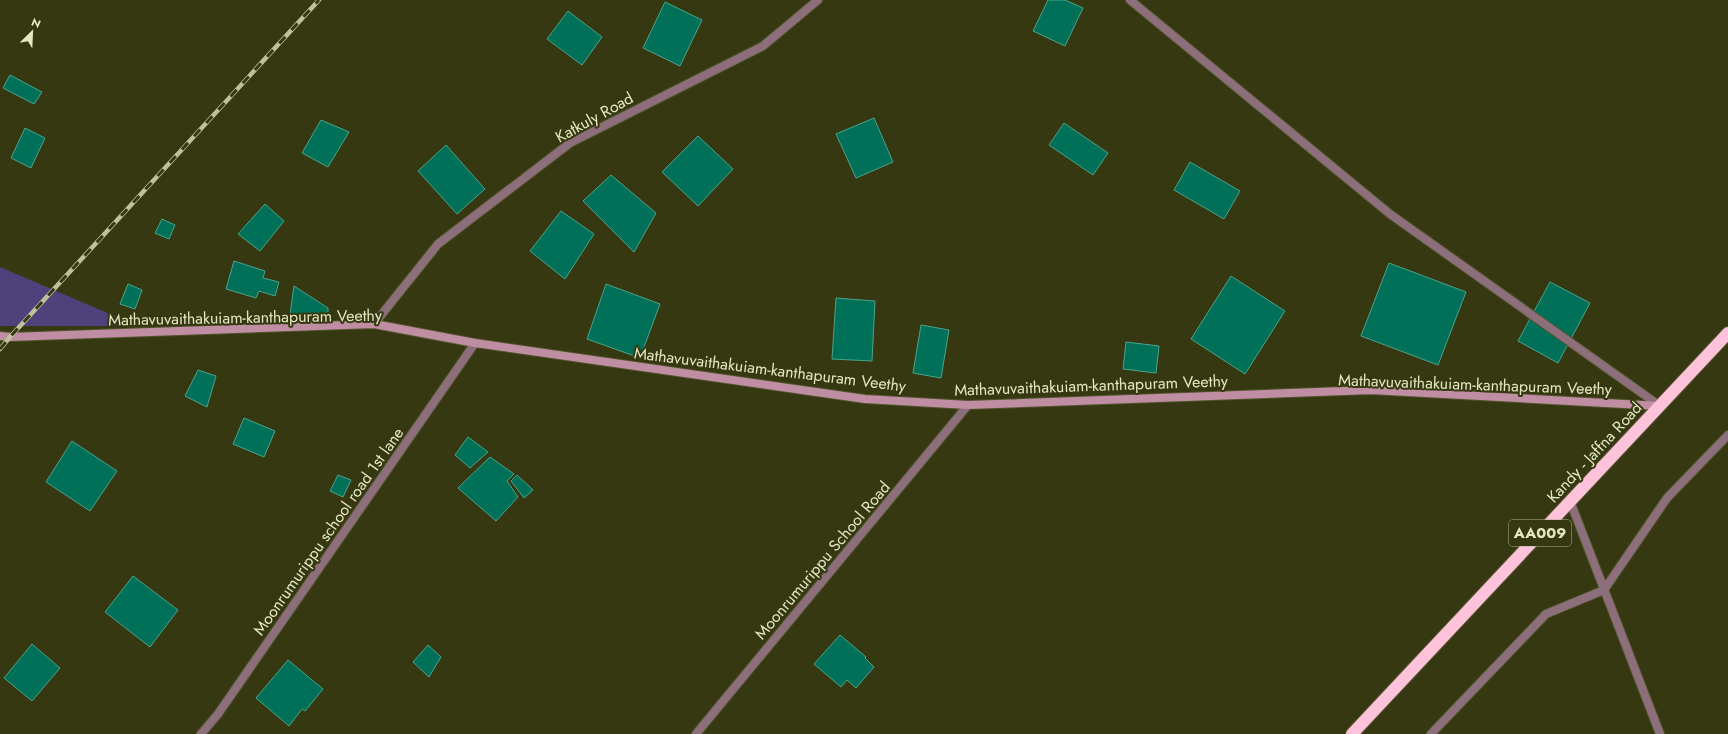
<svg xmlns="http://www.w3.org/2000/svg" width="1728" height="734" viewBox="0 0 1728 734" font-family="Jost,sans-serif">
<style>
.green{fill:#4e427d}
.building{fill:#007059;stroke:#4ba58a}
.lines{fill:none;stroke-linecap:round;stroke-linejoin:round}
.lane-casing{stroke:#52542d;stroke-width:10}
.street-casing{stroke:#52542d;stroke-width:10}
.secondary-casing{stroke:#52542d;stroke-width:10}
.highway-casing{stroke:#52542d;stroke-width:14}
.lane{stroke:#8d6f7b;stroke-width:8}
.street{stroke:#8d6f7b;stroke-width:8}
.secondary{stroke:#bf8ea3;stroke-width:8}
.highway{stroke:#fec2db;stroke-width:12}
.rail-casing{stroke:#bfc19d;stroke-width:4.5}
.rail{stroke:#363811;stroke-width:3;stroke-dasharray:9;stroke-linecap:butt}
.labels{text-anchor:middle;stroke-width:4;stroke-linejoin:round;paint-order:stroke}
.shield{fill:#363811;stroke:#b0b28e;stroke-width:1}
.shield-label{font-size:15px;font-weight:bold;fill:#e4e7c3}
.street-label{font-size:16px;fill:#e4e7c3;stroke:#363811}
</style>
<rect width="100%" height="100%" fill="#363811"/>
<path class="green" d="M 0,267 L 138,326 L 0,326 Z"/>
<path class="building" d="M 1048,0 L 1065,0 L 1083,8 L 1065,46 L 1033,31 Z
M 665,2 L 702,20 L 680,66 L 643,48 Z
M 568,11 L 602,37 L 582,65 L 547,39 Z
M 10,75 L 42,92 L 34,104 L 3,88 Z
M 874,118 L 893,162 L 856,178 L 836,134 Z
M 321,120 L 349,132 L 328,167 L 302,153 Z
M 1064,123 L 1108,153 L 1093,175 L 1049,145 Z
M 25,128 L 45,138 L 31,168 L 11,158 Z
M 698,136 L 733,169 L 698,206 L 662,172 Z
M 446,145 L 485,189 L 457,214 L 418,171 Z
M 1190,162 L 1240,191 L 1224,219 L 1174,190 Z
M 611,175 L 656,213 L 634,252 L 583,201 Z
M 265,204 L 284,221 L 260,251 L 238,234 Z
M 561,211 L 594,234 L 565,279 L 530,251 Z
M 162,219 L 175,225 L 169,239 L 155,233 Z
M 234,261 L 265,271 L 263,278 L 279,282 L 275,296 L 259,291 L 256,298 L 226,289 Z
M 1389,263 L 1466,292 L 1438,365 L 1361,336 Z
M 1231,276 L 1285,311 L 1245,374 L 1191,339 Z
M 1550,282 L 1590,303 L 1558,363 L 1518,341 Z
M 128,284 L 142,290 L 135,309 L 120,304 Z
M 606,284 L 660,304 L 640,358 L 587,339 Z
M 294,286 L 328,308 L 328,322 L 289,321 Z
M 836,298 L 875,301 L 872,361 L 832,359 Z
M 921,325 L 949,330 L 941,378 L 913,373 Z
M 1126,342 L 1159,346 L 1156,373 L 1123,369 Z
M 198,370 L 216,376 L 207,407 L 185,396 Z
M 244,418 L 275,431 L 264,457 L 233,444 Z
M 468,437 L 488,452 L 470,468 L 455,455 Z
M 72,441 L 117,471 L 90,511 L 46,482 Z
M 490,457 L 514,474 L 507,481 L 518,497 L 496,521 L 458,488 Z
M 338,475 L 351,480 L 343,497 L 330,491 Z
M 517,475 L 533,490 L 524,498 L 511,481 Z
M 133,576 L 178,610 L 150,647 L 105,612 Z
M 840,635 L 866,657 L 865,658 L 874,667 L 856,688 L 847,680 L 841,687 L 814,664 Z
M 32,644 L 60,668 L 32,701 L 4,678 Z
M 428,645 L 441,657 L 429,677 L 413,662 Z
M 288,660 L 323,689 L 305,711 L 302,709 L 289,726 L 256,698 Z"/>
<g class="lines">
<defs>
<path id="lane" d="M 1570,501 L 1660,734
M 1431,734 L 1546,614 L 1604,590 L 1667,498 L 1728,435"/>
<path id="street" d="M 1130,0 L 1390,214 L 1660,406
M 374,324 L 438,244 L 570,143 L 763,46 L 818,0
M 201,734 L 218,714 L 475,343
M 696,734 L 968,405"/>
<path id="secondary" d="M 0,336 L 10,337 L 374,324 L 475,343 L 865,399 L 968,405 L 1371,390 L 1660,406"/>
<path id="highway" d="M 1352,734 L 1728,333"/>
</defs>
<use href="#lane" class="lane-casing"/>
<use href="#street" class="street-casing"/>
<use href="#secondary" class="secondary-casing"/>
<use href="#highway" class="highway-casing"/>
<use href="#lane" class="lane"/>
<use href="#street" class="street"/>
<use href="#secondary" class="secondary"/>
<use href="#highway" class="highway"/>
<defs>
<path id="rail" d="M 0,349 L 10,337 L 319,0"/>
</defs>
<use href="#rail" class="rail-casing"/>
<use href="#rail" class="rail"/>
</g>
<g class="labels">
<rect class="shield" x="1509" y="520" width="62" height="26" rx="3"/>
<g class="shield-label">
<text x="1540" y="538">AA009</text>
</g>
<g class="street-label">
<text transform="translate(594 117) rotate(-29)" y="6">Katkuly Road</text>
<text transform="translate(245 317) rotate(-1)" y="6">Mathavuvaithakuiam-kanthapuram Veethy</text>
<text transform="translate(770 369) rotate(7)" y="6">Mathavuvaithakuiam-kanthapuram Veethy</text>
<text transform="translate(1475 384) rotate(2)" y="6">Mathavuvaithakuiam-kanthapuram Veethy</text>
<text transform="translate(1091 385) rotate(-2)" y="6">Mathavuvaithakuiam-kanthapuram Veethy</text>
<text transform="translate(1594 452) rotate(-47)" y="6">Kandy - Jaffna Road</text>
<text transform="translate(328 531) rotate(-55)" y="6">Moonrumurippu school road 1st lane</text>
<text transform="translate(822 560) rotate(-50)" y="6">Moonrumurippu School Road</text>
</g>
</g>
<g transform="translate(32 32) rotate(24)" stroke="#363811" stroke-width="3" paint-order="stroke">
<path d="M0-3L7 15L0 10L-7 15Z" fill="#e4e7c3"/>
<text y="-6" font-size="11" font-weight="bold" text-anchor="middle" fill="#e4e7c3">N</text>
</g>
</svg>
